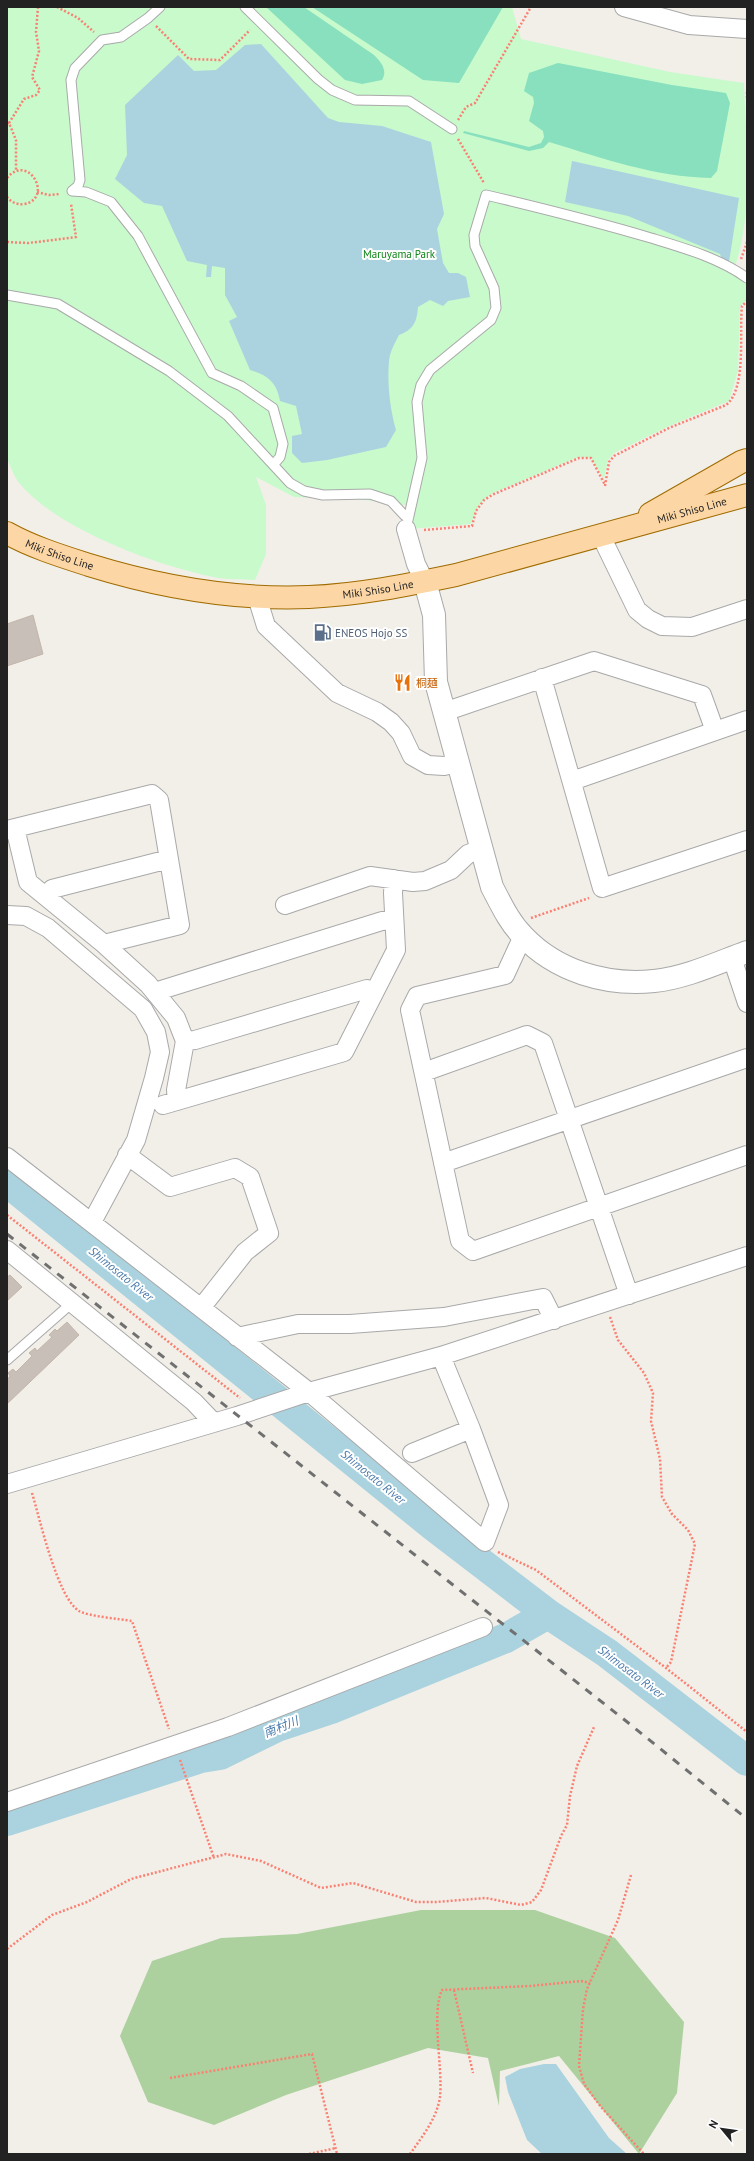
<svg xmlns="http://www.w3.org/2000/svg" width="754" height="2161" viewBox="0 0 754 2161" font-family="'PT Sans','Noto Sans JP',sans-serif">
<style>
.forest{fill:#add19e}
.park{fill:#c8facc}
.pitch{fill:#88e0be}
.water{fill:#aad3df}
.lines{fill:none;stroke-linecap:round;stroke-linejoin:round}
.river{stroke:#aad3df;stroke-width:30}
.building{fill:#c7bfb8;stroke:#c4b6ab}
.service-casing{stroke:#a9a9a9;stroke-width:11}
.minor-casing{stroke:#a9a9a9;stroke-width:20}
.tertiary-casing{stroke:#a9a9a9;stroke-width:24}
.primary-casing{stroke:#a06b00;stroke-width:24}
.path{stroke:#fa8072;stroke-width:2.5;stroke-dasharray:2 2;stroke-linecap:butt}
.service{stroke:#fff;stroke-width:9}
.minor{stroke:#fff;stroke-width:18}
.tertiary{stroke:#fff;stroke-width:22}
.primary{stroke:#fcd6a4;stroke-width:22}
.rail{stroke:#707070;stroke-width:3;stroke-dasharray:8 8;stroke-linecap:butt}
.labels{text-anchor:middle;stroke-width:4;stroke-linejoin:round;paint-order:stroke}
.park-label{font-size:11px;fill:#0c8416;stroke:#fff}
.street-label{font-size:11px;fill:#222;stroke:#fff}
.service-label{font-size:11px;fill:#4e5e75;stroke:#fff;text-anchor:start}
.food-label{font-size:11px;fill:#c56008;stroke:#fff;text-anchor:start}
.water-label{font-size:12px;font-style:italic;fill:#4a7aab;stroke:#fff}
</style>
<rect width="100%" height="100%" fill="#f2efe9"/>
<path class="forest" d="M 421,1910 L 535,1910 L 615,1938 L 684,2022 L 677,2093 L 639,2154 L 559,2056 L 500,2071 L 499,2106 L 488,2058 L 428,2048 L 286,2095 L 214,2125 L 148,2102 L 120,2036 L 152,1961 L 221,1938 L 297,1934 Z"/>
<path class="park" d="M 7,7 L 512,7 L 521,39 L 670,72 L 744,83 C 746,144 754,208 735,267 L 747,277 L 747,299 L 740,306 L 738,371 L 729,401 L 667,427 L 614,453 L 608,460 L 604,479 L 591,458 L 578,457 L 493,493 C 480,501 476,510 471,524 L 409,529 L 412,506 L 365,500 L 294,497 L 256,477 L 266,505 L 266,554 L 255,580 C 241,579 226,580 213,577 C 155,565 58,529 20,484 C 14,477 11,467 7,459 Z"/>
<path class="pitch" d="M 266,7 L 304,7 L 374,55 C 381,62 388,70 382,80 L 362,84 L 345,80 Z
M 312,7 L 503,7 L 459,83 L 423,80 Z
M 558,63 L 672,85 L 726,93 L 730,103 L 717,171 L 711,178 C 655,177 602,158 549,142 L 543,148 L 529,151 L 463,133 L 464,131 L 529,147 L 541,143 L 544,137 L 543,131 L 529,121 L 534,103 L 533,97 L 524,91 L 529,73 Z"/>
<path class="water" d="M 261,44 L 328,118 L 339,122 L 382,126 L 431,142 L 444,214 L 437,229 L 443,263 L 449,273 L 458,273 L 466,277 L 470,297 L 448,301 L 443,306 L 430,300 L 418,307 C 417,322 413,330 399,335 C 395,343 390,351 389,361 C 387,383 390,409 396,430 L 386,447 L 327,460 L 302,463 L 292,453 L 292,436 L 302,434 L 296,406 L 280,401 C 277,382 267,375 250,370 L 229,321 L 237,317 L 225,295 L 225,268 L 212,266 L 211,277 L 206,277 L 207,265 L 187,261 L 162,206 L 144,203 L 115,179 L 127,155 L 125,105 L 178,55 L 194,71 L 216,70 L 245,45 Z
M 572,161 L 739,198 L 729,262 L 722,260 L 720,254 L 628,216 L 565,202 Z
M 544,2064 L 556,2064 L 609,2138 L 627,2154 L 542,2154 L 527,2140 L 508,2092 L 505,2077 L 520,2069 Z"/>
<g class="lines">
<path class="river" d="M 7,1182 L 432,1525 L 548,1614 L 607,1653 L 747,1761
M 7,1821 L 201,1758 L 220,1755 L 277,1727 L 331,1709 L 506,1638 L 548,1614"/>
</g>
<path class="building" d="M 33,615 L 43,654 L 7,666 L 7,624 Z
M 10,1275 L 22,1287 L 7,1301 L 7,1277 Z
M 67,1322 L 79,1335 L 7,1404 L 7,1380 L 10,1376 L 8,1373 L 13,1369 L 16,1372 L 32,1356 L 29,1353 L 35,1348 L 37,1351 L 52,1337 L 49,1335 L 55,1329 L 57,1331 Z"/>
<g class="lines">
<defs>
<path id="service" d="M 245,7 L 318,79 L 332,90 L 355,100 L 409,101 L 452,129
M 72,191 L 86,192 L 111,202 L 138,236 L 212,373 L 241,386 L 273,408 L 283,444 L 280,457 L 274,464
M 72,191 L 78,186 L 80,180 L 71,80 L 75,68 L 102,40 L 121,37 L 148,18 L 160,7
M 7,295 L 58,304 L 169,371 L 228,416 L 290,483 L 304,491 L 323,495 L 370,494 L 391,501 L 405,516 L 409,516
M 406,529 L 422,458 L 417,402 L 421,385 L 430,370 L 491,320 L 496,308 L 494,288 L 475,246 L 474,235 L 486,195 C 541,208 597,222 651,238 C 684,248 719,258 747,278
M 7,1360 L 73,1302"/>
<path id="minor" d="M 624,7 L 689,25 L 747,29
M 406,529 L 416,564 L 425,582
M 601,536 L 637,610 L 648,619 L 662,626 L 692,627 L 747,609
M 257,597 L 266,626 L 337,693 L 377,712 L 391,722 L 401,733 L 412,756 L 428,765 L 444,766 L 458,763
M 542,678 L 602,888 L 747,840
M 444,712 L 594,661 L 702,695 L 715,731
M 572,781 L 747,720
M 15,828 L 28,882 L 104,944 L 148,984 L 176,1018 L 185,1041 L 176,1090 L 177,1101
M 7,830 L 152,794 L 159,800 L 180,925 L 104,944
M 45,896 L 52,889 L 169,859
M 285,905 L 370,876 L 413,882 L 425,881 L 451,870 L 468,854 L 481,849
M 7,915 L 26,916 L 48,928 L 143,1009 L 156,1032 L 160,1052 L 154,1078 L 136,1140 L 92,1222
M 523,936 L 505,975 L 417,996 L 410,1010 L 460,1241 L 473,1251 L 747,1155
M 732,958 L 747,1003
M 156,994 L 161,990 L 382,921 L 394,920
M 185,1041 L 195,1040 L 367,989 L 374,992
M 424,1072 L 527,1035 L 543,1043 L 629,1295
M 163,1105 L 344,1052 L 396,950 L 393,893 L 394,879
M 127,1155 L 170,1187 L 235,1168 L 250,1177 L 269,1233 L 245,1252 L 201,1308
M 7,1157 L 309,1392 L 485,1542 L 499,1505 L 471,1429 L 441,1356
M 443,1163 L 747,1058
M 7,1250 L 194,1402 L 214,1423
M 237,1337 L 298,1324 L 350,1324 L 444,1317 L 543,1298 L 554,1320
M 412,1453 L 471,1429
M 7,1484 L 237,1416 L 309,1392 L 441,1356 L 747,1256
M 7,1802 L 228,1727 L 483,1627"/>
<path id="tertiary" d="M 425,582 L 434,615 L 436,682 L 492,887 C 501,904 509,922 523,936 C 556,971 606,986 654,981 C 685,978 717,963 747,952"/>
<g id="primary">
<path d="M 650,514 L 741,462 L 747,460"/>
<path id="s1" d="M 7,533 C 32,547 61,556 89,565 C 160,587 234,600 309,597 C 358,595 408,585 456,575 L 747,495"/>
</g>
</defs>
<use href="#service" class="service-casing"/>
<use href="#minor" class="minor-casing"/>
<use href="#tertiary" class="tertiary-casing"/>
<use href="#primary" class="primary-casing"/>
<path class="path" d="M 57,7 L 78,18 L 94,32
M 156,26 L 189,59 L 220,60 L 250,30
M 747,92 L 747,98
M 458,120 L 466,107 L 475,103 L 531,7
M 7,123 L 9,123 L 16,140 L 16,171
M 9,123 L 24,99 L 36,95 L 40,90 L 32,77 L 39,51 L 36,32 L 38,7
M 458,139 L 484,183
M 7,178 C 29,152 54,199 24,204 C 17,205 11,202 7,197
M 37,192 L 49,195 L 60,194
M 7,242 L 28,243 L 76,237 L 71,204
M 741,259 L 747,242
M 605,486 L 609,462 L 614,456 L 669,428 L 726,405 C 747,389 739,331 742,306 L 747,301
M 424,530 L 472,526 L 476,511 L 484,500 L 494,494 L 579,458 L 591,458 L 605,485
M 531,918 L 589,898
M 7,1215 L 240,1398
M 610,1317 L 618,1340 L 644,1373 L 653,1393 L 651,1421 L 660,1459 L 662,1497 L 672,1514 L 688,1530 L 695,1544 L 671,1662 L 666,1668
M 32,1493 C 40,1519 57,1597 79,1611 C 87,1616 120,1619 132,1621 L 169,1729
M 498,1552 L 536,1570 L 666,1668 L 747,1732
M 180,1760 L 214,1858
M 631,1875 L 618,1920 L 587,1989 L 583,2009 L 579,2066 L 584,2084 L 601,2107 L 644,2154
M 7,1949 L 52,1915 L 87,1902 L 131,1879 L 226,1854 L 261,1861 L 321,1888 L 353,1883 L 416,1902 L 436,1902 L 486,1898 L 521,1905 L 532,1902 L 541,1890 L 561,1836 L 567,1825 L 570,1796 L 577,1766 L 594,1727
M 454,1990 L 473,2073
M 170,2078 L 312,2054 L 337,2154
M 309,2154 L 336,2148
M 410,2154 C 422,2137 437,2118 440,2097 C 443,2068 431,2013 442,1990 L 530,1986 L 581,1981 L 590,1983"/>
<use href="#service" class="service"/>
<use href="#minor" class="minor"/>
<use href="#tertiary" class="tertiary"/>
<use href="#primary" class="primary"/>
<path class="rail" d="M 7,1234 L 626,1721 L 747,1819"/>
</g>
<defs>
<symbol id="fuel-bare" viewBox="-9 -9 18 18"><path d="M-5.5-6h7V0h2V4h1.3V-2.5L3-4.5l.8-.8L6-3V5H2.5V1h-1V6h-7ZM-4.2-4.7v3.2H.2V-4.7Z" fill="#5c6f8a" stroke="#fff" stroke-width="2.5" paint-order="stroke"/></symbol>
<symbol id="restaurant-bare" viewBox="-9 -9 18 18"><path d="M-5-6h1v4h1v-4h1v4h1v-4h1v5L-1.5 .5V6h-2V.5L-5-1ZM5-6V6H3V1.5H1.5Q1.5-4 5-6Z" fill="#e8710a" stroke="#fff" stroke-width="2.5" paint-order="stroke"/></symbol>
</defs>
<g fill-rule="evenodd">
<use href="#fuel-bare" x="310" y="620" width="25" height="25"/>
<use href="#restaurant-bare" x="390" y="670" width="25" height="25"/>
</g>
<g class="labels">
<g class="park-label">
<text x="399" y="258">Maruyama Park</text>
</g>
<g class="street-label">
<text dy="4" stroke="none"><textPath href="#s1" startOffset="705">Miki Shiso Line</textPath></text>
<text dy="4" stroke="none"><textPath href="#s1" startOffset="57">Miki Shiso Line</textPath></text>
<text dy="4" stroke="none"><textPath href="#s1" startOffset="381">Miki Shiso Line</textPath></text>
</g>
<g class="service-label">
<text x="335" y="637">ENEOS Hojo SS</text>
</g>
<g class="food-label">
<text x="416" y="687">桐麺</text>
</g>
<g class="water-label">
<text transform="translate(121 1274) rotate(39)" y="4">Shimosato River</text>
<text transform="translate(373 1477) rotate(39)" y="4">Shimosato River</text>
<text transform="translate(631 1672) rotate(37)" y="4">Shimosato River</text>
<text transform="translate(281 1727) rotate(-22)" y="4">南村川</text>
</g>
</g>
<rect width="754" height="2161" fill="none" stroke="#222222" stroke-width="16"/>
<g transform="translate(722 2129) rotate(299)" stroke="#ffffff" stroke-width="3" paint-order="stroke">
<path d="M0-3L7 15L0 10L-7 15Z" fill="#222222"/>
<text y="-6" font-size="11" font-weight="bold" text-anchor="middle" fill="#222222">N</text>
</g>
</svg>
